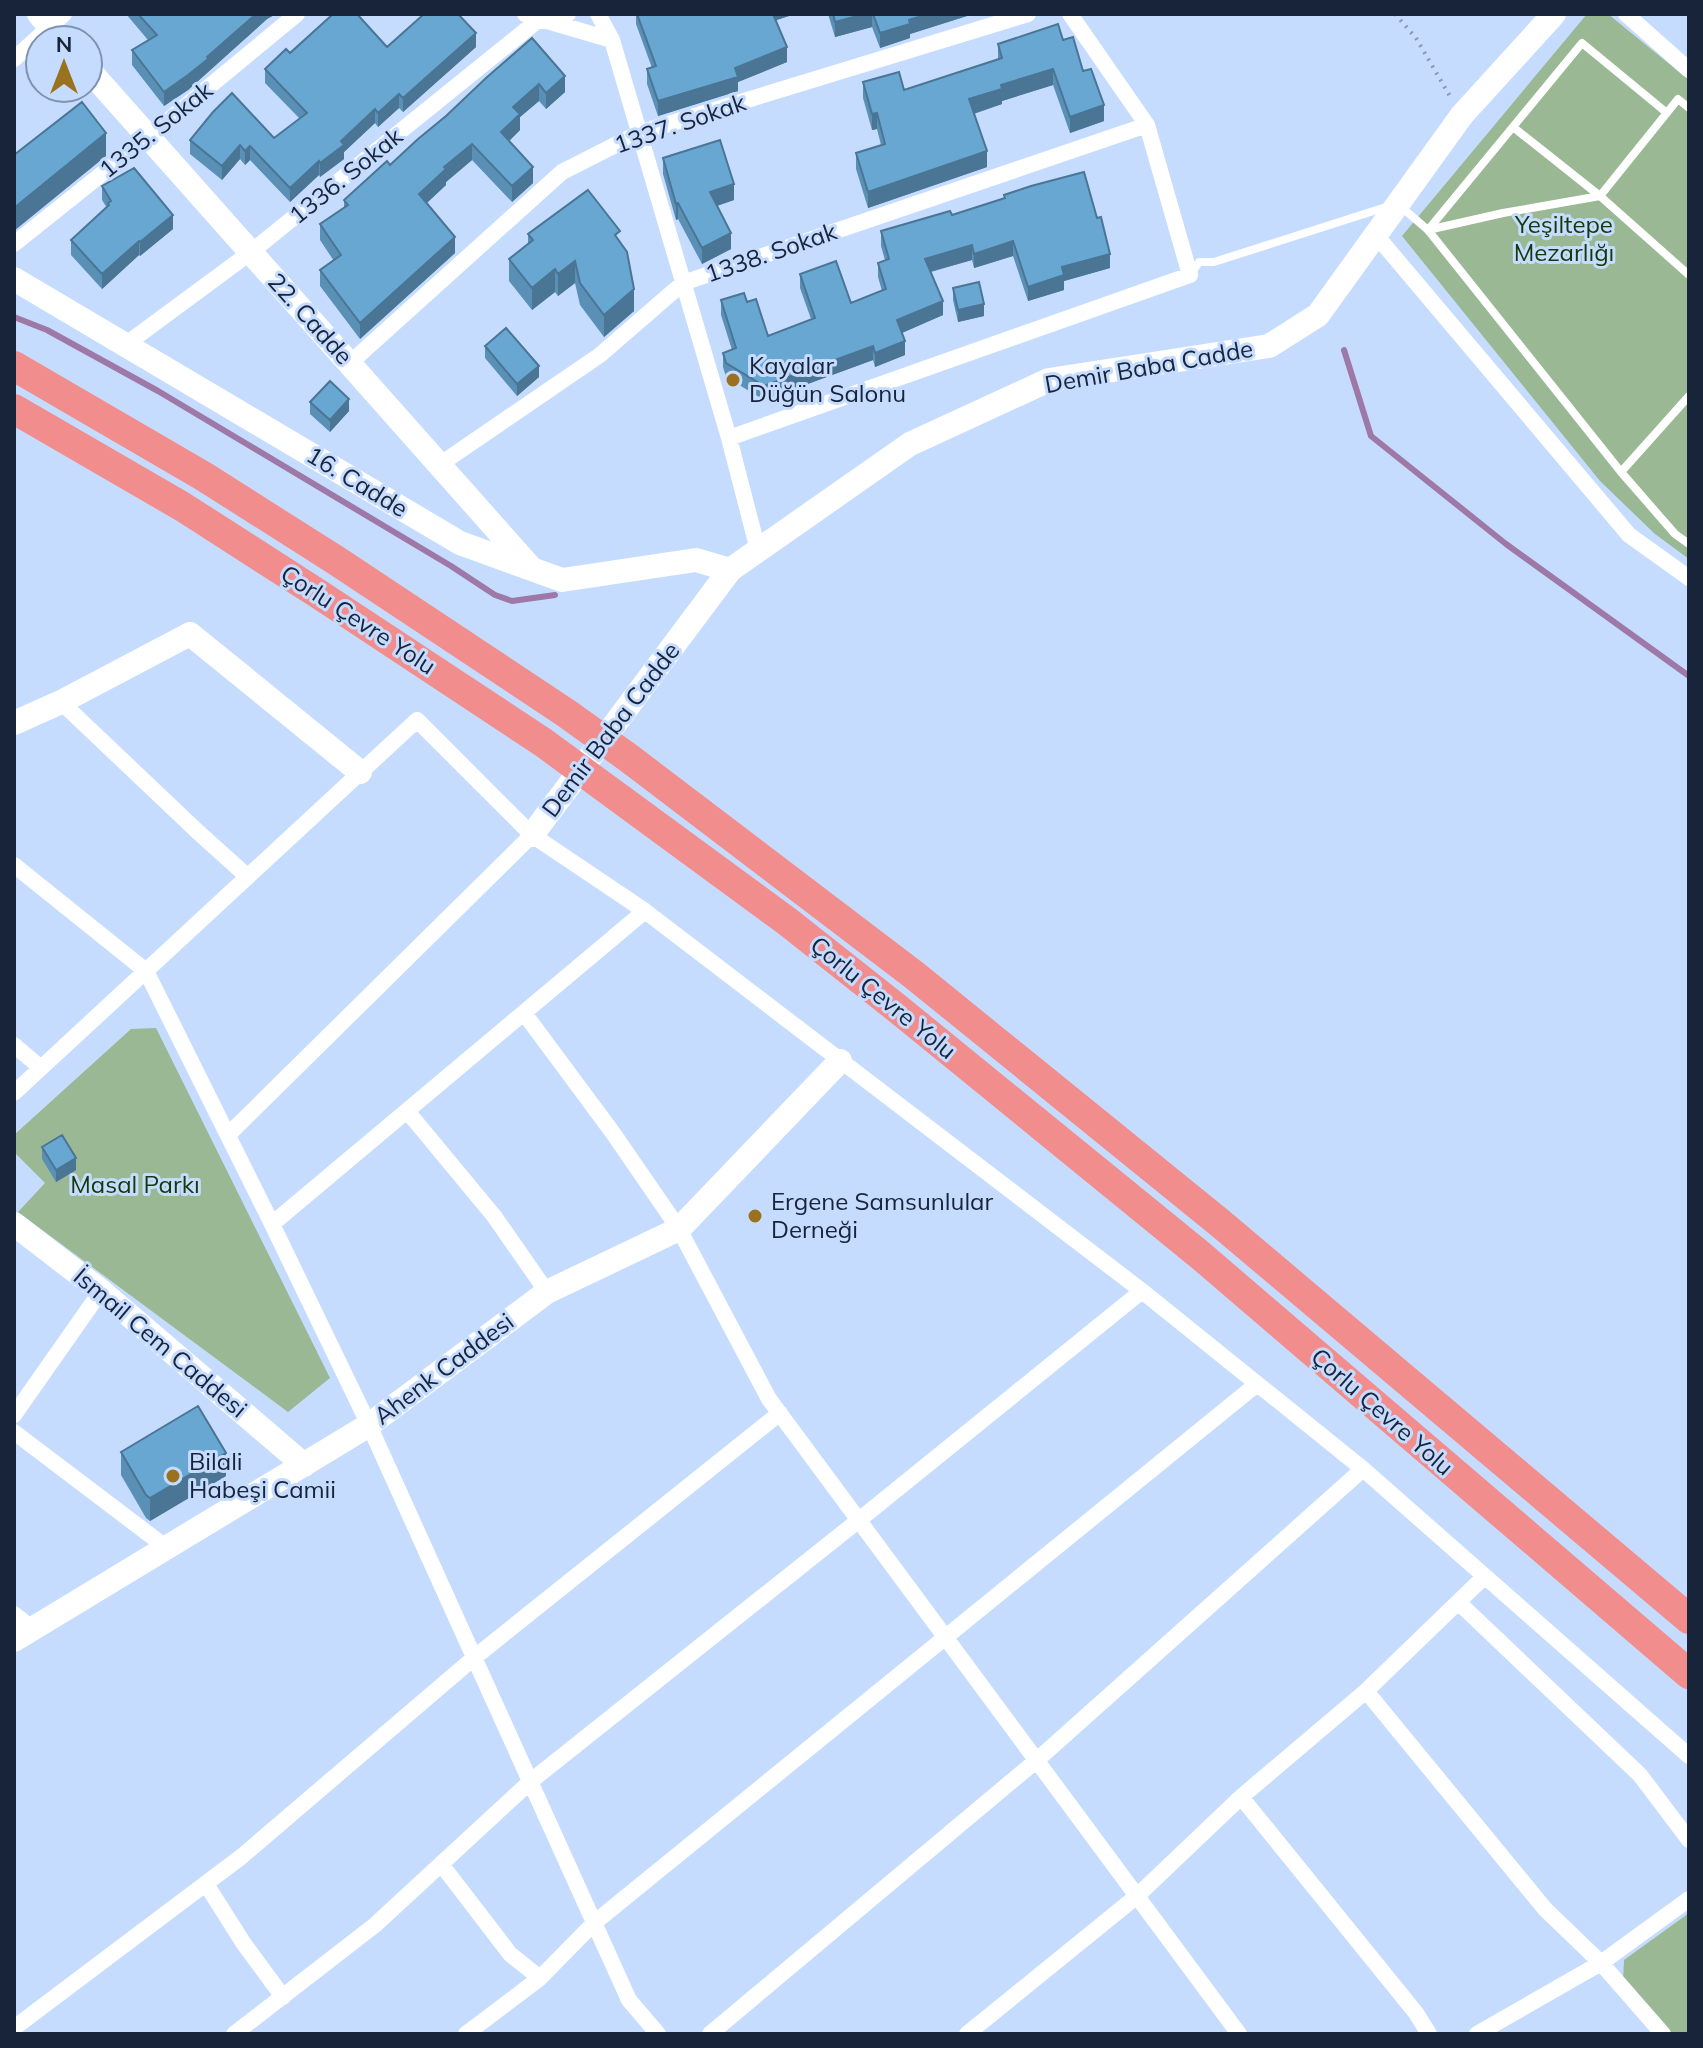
<svg xmlns="http://www.w3.org/2000/svg" width="1703" height="2048" viewBox="0 0 1703 2048" font-family="Mulish,sans-serif">
<style>
.green{fill:#99b893}
.lines{fill:none;stroke-linecap:round;stroke-linejoin:round}
.stream{stroke:#9e78a6;stroke-width:6}
.path{stroke:#8699b7;stroke-width:4;stroke-dasharray:2 6;stroke-linecap:butt}
.lane{stroke:#fff;stroke-width:8}
.street{stroke:#fff;stroke-width:16}
.secondary{stroke:#fff;stroke-width:24}
.highway{stroke:#f28d8d;stroke-width:30}
.wall{fill:#5a90b5}
.shaded-wall{fill:#4a7594}
.building{fill:#69a7d3;stroke:#4a7594;stroke-width:2}
.poi-dot{fill:#9a711e;stroke:#c6dcff;stroke-width:3}
.labels{text-anchor:middle;stroke-width:6;stroke-linejoin:round;paint-order:stroke}
.street-label{font-size:24px;fill:#17243a;stroke:#c6dcff}
.park-label{font-size:24px;fill:#133a09;stroke:#c6dcff}
.poi-label{font-size:24px;fill:#17243a;stroke:#c6dcff;text-anchor:start}
</style>
<rect width="100%" height="100%" fill="#c6dcff"/>
<path class="green" d="M 1587,14 L 1608,14 L 1689,80 L 1689,559 L 1655,534 L 1600,481 L 1402,236 Z
M 156,1028 L 330,1378 L 288,1412 L 18,1212 L 45,1183 L 14,1152 L 14,1135 L 131,1029 Z
M 1689,1913 L 1689,2034 L 1670,2034 L 1623,1981 L 1624,1960 Z"/>
<g class="lines">
<path class="stream" d="M 14,317 L 47,330 L 158,391 L 451,566 L 495,595 L 512,601 L 555,595
M 1344,350 L 1371,436 L 1506,544 L 1689,676"/>
<path class="path" d="M 1395,14 L 1416,38 L 1451,98"/>
<path class="lane" d="M 1513,127 L 1600,196 L 1689,275
M 1399,205 L 1428,230 L 1621,472 L 1675,534 L 1689,544
M 1428,230 L 1582,43 L 1667,113
M 1428,230 L 1503,213 L 1600,196 L 1678,99 L 1689,108
M 1191,274 L 1199,262 L 1214,262 L 1386,207
M 1621,472 L 1689,396"/>
<path class="street" d="M 525,14 L 537,21 L 547,21 L 612,40
M 598,14 L 612,40 L 729,438 L 758,550
M 1626,14 L 1689,70
M 14,59 L 64,14
M 1375,234 L 1629,535 L 1689,578
M 14,244 L 148,137 L 297,14
M 125,345 L 251,252 L 537,21 L 568,14
M 350,363 L 562,172 L 639,133 L 1028,14
M 729,438 L 1190,275 L 1147,125 L 1070,14
M 439,465 L 600,355 L 683,283 L 1147,125
M 61,702 L 198,832 L 248,877
M 14,865 L 146,971 L 272,1224 L 369,1425 L 629,2000 L 658,2034
M 524,1013 L 613,1133 L 679,1229 L 769,1399 L 1239,2034
M 14,1045 L 41,1068
M 14,1093 L 417,720 L 532,835 L 645,911 L 1142,1291 L 1363,1469 L 1689,1756
M 407,1111 L 494,1216 L 547,1292
M 228,1135 L 532,835
M 272,1224 L 645,911
M 14,1415 L 101,1291
M 14,1432 L 167,1548
M 1458,1602 L 1640,1775 L 1689,1840
M 14,1614 L 32,1628
M 1366,1691 L 1545,1909 L 1601,1963 L 1663,2034
M 1241,1797 L 1416,2013 L 1429,2034
M 441,1864 L 510,1954 L 540,1978
M 206,1884 L 244,1944 L 283,1997
M 14,2028 L 241,1857 L 475,1657 L 780,1413
M 234,2034 L 375,1925 L 531,1781 L 859,1520 L 1142,1291
M 466,2034 L 540,1978 L 594,1923 L 1257,1384
M 710,2034 L 1037,1760 L 1363,1469
M 967,2034 L 1137,1896 L 1241,1797 L 1366,1691 L 1484,1577
M 1477,2034 L 1601,1963 L 1689,1899"/>
<path class="secondary" d="M 39,14 L 62,40
M 88,69 L 530,567
M 14,279 L 460,543 L 562,580 L 696,560 L 730,570
M 14,723 L 61,702 L 190,634 L 360,772
M 532,835 L 730,570 L 910,444 L 1049,380 L 1269,346 L 1318,315 L 1462,115 L 1554,14
M 14,1224 L 101,1291 L 304,1465
M 14,1640 L 369,1425 L 547,1292 L 679,1229 L 840,1061"/>
<path class="highway" d="M 14,366 L 203,476 L 337,561 L 566,713 L 630,759 L 914,975 L 1220,1223 L 1689,1619
M 14,409 L 183,507 L 317,593 L 544,743 L 788,922 L 898,1009 L 1200,1255 L 1689,1674"/>
</g>
<path class="wall" d="M 126,14 L 276,14 L 267,19 L 188,90 L 164,106 L 132,65 L 132,50 L 148,40 Z
M 636,14 L 795,14 L 776,20 L 787,62 L 738,82 L 738,91 L 658,116 L 647,84 L 647,69 L 652,68 L 636,24 Z
M 828,14 L 967,14 L 967,16 L 910,34 L 910,38 L 880,48 L 872,27 L 835,37 Z
M 532,38 L 565,92 L 546,109 L 539,101 L 520,117 L 520,130 L 509,141 L 533,183 L 512,202 L 472,160 L 446,182 L 446,185 L 427,203 L 455,253 L 360,339 L 320,286 L 320,270 L 334,261 L 320,240 L 320,224 L 344,208 L 344,200 L 390,165 L 446,116 Z
M 1063,40 L 1083,71 L 1104,121 L 1070,133 L 1053,85 L 1002,101 L 1002,104 L 974,114 L 987,167 L 868,208 L 856,169 L 856,153 L 881,145 L 877,129 L 872,130 L 863,98 L 863,82 L 904,90 L 998,60 L 998,44 Z
M 387,47 L 476,47 L 403,112 L 399,108 L 378,127 L 375,123 L 344,152 L 344,159 L 320,177 L 319,175 L 290,202 L 250,160 L 245,165 L 240,159 L 222,180 L 190,154 L 190,140 L 274,138 L 300,119 L 265,83 L 265,69 L 290,53 Z
M 663,158 L 734,200 L 717,206 L 731,249 L 702,264 L 678,219 L 676,220 L 663,174 Z
M 102,186 L 173,229 L 140,256 L 139,255 L 102,289 L 71,255 L 71,240 L 107,208 L 102,200 Z
M 1004,195 L 1110,268 L 1064,281 L 1064,290 L 1028,301 L 1013,256 L 974,268 L 972,260 L 931,272 L 943,315 L 902,333 L 905,355 L 875,367 L 873,360 L 764,400 L 726,377 L 723,367 L 723,353 L 732,350 L 721,315 L 721,300 L 747,302 L 768,336 L 811,319 L 800,288 L 800,274 L 851,303 L 882,291 L 878,277 L 878,263 L 885,260 L 881,246 L 881,231 L 952,215 L 1004,198 Z
M 528,234 L 620,242 L 634,311 L 604,337 L 580,305 L 575,283 L 558,296 L 555,292 L 532,310 L 509,281 L 509,259 L 528,244 Z
M 953,288 L 984,316 L 958,322 L 953,300 Z
M 485,346 L 539,377 L 517,396 L 485,358 Z
M 310,402 L 349,411 L 330,432 L 310,414 Z
M 42,1147 L 76,1170 L 56,1182 L 42,1159 Z
M 121,1452 L 226,1476 L 150,1521 L 146,1518 L 121,1475 Z"/>
<path class="shaded-wall" d="M 256,14 L 276,14 L 267,19 L 188,90 L 164,106 L 164,92 L 207,57 Z
M 771,14 L 795,14 L 771,22 Z
M 865,14 L 872,14 L 872,27 L 835,37 L 835,22 Z
M 928,14 L 967,14 L 967,16 L 910,34 L 910,38 L 880,48 L 880,33 L 909,20 Z
M 476,33 L 476,47 L 403,112 L 403,98 Z
M 787,47 L 787,62 L 738,82 L 738,91 L 658,116 L 658,101 Z
M 1053,69 L 1053,85 L 1002,101 L 1002,104 L 969,115 L 969,99 L 1001,85 Z
M 565,76 L 565,92 L 546,109 L 546,93 Z
M 539,84 L 539,101 L 520,117 L 520,130 L 501,149 L 501,132 L 513,107 Z
M 399,94 L 399,108 L 378,127 L 378,113 Z
M 1104,105 L 1104,121 L 1070,133 L 1070,117 Z
M 375,109 L 375,123 L 344,152 L 344,159 L 320,177 L 320,163 L 341,141 Z
M 877,113 L 877,129 L 872,130 L 872,114 Z
M 106,133 L 106,156 L 14,231 L 14,208 Z
M 472,144 L 472,160 L 446,182 L 446,185 L 419,210 L 419,194 L 444,167 Z
M 240,145 L 240,159 L 222,180 L 222,166 Z
M 250,146 L 250,160 L 245,165 L 245,151 Z
M 987,151 L 987,167 L 868,208 L 868,192 Z
M 319,161 L 319,175 L 290,202 L 290,188 Z
M 533,167 L 533,183 L 512,202 L 512,186 Z
M 734,184 L 734,200 L 710,208 L 710,192 Z
M 678,203 L 678,219 L 676,220 L 676,204 Z
M 173,215 L 173,229 L 140,256 L 140,242 Z
M 731,233 L 731,249 L 702,264 L 702,248 Z
M 455,237 L 455,253 L 360,339 L 360,323 Z
M 139,241 L 139,255 L 102,289 L 102,274 Z
M 1013,241 L 1013,256 L 974,268 L 974,254 Z
M 972,245 L 972,260 L 925,273 L 925,259 Z
M 1110,254 L 1110,268 L 1064,281 L 1064,290 L 1028,301 L 1028,287 L 1062,267 Z
M 575,261 L 575,283 L 558,296 L 558,274 Z
M 555,269 L 555,292 L 532,310 L 532,288 Z
M 634,289 L 634,311 L 604,337 L 604,315 Z
M 943,301 L 943,315 L 897,335 L 897,320 Z
M 984,304 L 984,316 L 958,322 L 958,310 Z
M 905,341 L 905,355 L 875,367 L 875,353 Z
M 873,346 L 873,360 L 764,400 L 764,386 Z
M 539,366 L 539,377 L 517,396 L 517,384 Z
M 349,399 L 349,411 L 330,432 L 330,420 Z
M 76,1158 L 76,1170 L 56,1182 L 56,1170 Z
M 226,1453 L 226,1476 L 150,1521 L 150,1498 Z"/>
<path class="building" d="M 138,14 L 256,14 L 207,57 L 208,59 L 188,75 L 164,92 L 132,50 L 157,35 Z
M 333,14 L 357,14 L 387,47 L 424,14 L 458,14 L 476,33 L 403,98 L 399,94 L 378,113 L 375,109 L 341,141 L 344,145 L 320,163 L 319,161 L 290,188 L 250,146 L 245,151 L 240,145 L 222,166 L 190,140 L 213,112 L 232,93 L 274,138 L 307,113 L 265,69 L 286,49 L 290,53 Z
M 637,14 L 773,14 L 787,47 L 735,68 L 738,77 L 658,101 L 647,69 L 656,66 Z
M 833,14 L 865,14 L 835,22 Z
M 873,14 L 928,14 L 909,20 L 910,24 L 880,33 Z
M 1058,24 L 1063,40 L 1073,37 L 1083,71 L 1091,69 L 1104,105 L 1070,117 L 1053,69 L 1001,85 L 1002,89 L 969,99 L 987,151 L 868,192 L 856,153 L 885,144 L 877,113 L 872,114 L 863,82 L 899,72 L 904,90 L 1002,58 L 998,44 Z
M 532,38 L 565,76 L 546,93 L 539,84 L 513,107 L 520,114 L 501,132 L 533,167 L 512,186 L 472,144 L 444,167 L 446,169 L 419,194 L 455,237 L 360,323 L 320,270 L 341,255 L 320,224 L 348,205 L 344,200 L 387,161 L 390,165 L 418,139 L 446,116 L 486,78 Z
M 82,102 L 106,133 L 14,208 L 14,155 Z
M 720,140 L 734,184 L 710,192 L 731,233 L 702,248 L 678,203 L 676,204 L 663,158 Z
M 134,168 L 173,215 L 140,242 L 139,241 L 102,274 L 71,240 L 109,205 L 108,203 L 111,201 L 102,186 Z
M 1084,172 L 1097,218 L 1101,217 L 1110,254 L 1062,267 L 1064,275 L 1028,287 L 1013,241 L 974,254 L 972,245 L 925,259 L 943,301 L 897,320 L 905,341 L 875,353 L 873,346 L 764,386 L 726,363 L 723,353 L 736,348 L 721,300 L 744,293 L 747,302 L 756,299 L 768,336 L 815,318 L 800,274 L 836,261 L 851,303 L 886,289 L 878,263 L 889,259 L 881,231 L 950,211 L 952,215 L 1005,198 L 1004,195 L 1031,186 Z
M 588,190 L 620,231 L 615,235 L 627,252 L 634,289 L 604,315 L 580,283 L 575,261 L 558,274 L 555,269 L 532,288 L 509,259 L 533,240 L 528,234 Z
M 979,282 L 984,304 L 958,310 L 953,288 Z
M 506,328 L 539,366 L 517,384 L 485,346 Z
M 330,381 L 349,399 L 330,420 L 310,402 Z
M 62,1135 L 76,1158 L 56,1170 L 42,1147 Z
M 198,1406 L 226,1453 L 150,1498 L 146,1495 L 121,1452 Z"/>
<g class="poi-dot">
<circle cx="733" cy="380" r="8"/>
<circle cx="755" cy="1216" r="8"/>
<circle cx="173" cy="1476" r="8"/>
</g>
<g class="labels">
<g class="street-label">
<text transform="translate(680 124) rotate(-19)" y="8">1337. Sokak</text>
<text transform="translate(156 130) rotate(-39)" y="8">1335. Sokak</text>
<text transform="translate(346 176) rotate(-39)" y="8">1336. Sokak</text>
<text transform="translate(771 253) rotate(-19)" y="8">1338. Sokak</text>
<text transform="translate(310 319) rotate(48)" y="8">22. Cadde</text>
<text transform="translate(1149 367) rotate(-10)" y="8">Demir Baba Cadde</text>
<text transform="translate(357 482) rotate(31)" y="8">16. Cadde</text>
<text transform="translate(358 620) rotate(33)" y="8">Çorlu Çevre Yolu</text>
<text transform="translate(611 730) rotate(-53)" y="8">Demir Baba Cadde</text>
<text transform="translate(883 998) rotate(39)" y="8">Çorlu Çevre Yolu</text>
<text transform="translate(160 1343) rotate(40)" y="8">İsmail Cem Caddesi</text>
<text transform="translate(444 1369) rotate(-37)" y="8">Ahenk Caddesi</text>
<text transform="translate(1382 1412) rotate(41)" y="8">Çorlu Çevre Yolu</text>
</g>
<g class="park-label">
<text x="1564" y="233">Yeşiltepe<tspan x="1564" dy="28">Mezarlığı</tspan></text>
<text x="135" y="1193">Masal Parkı</text>
</g>
<g class="poi-label">
<text x="749" y="374">Kayalar<tspan x="749" dy="28">Düğün Salonu</tspan></text>
<text x="771" y="1210">Ergene Samsunlular<tspan x="771" dy="28">Derneği</tspan></text>
<text x="189" y="1470">Bilali<tspan x="189" dy="28">Habeşi Camii</tspan></text>
</g>
</g>
<rect width="1703" height="2048" fill="none" stroke="#17243a" stroke-width="32"/>
<g transform="translate(64 64)"><circle r="38" fill="#c6dcff" stroke="#8092b0" stroke-width="2"/>
<path d="M0-6L14 30L0 20L-14 30Z" fill="#9a711e"/>
<text y="-12" font-size="22" font-weight="bold" text-anchor="middle" fill="#17243a">N</text>
</g>
</svg>
